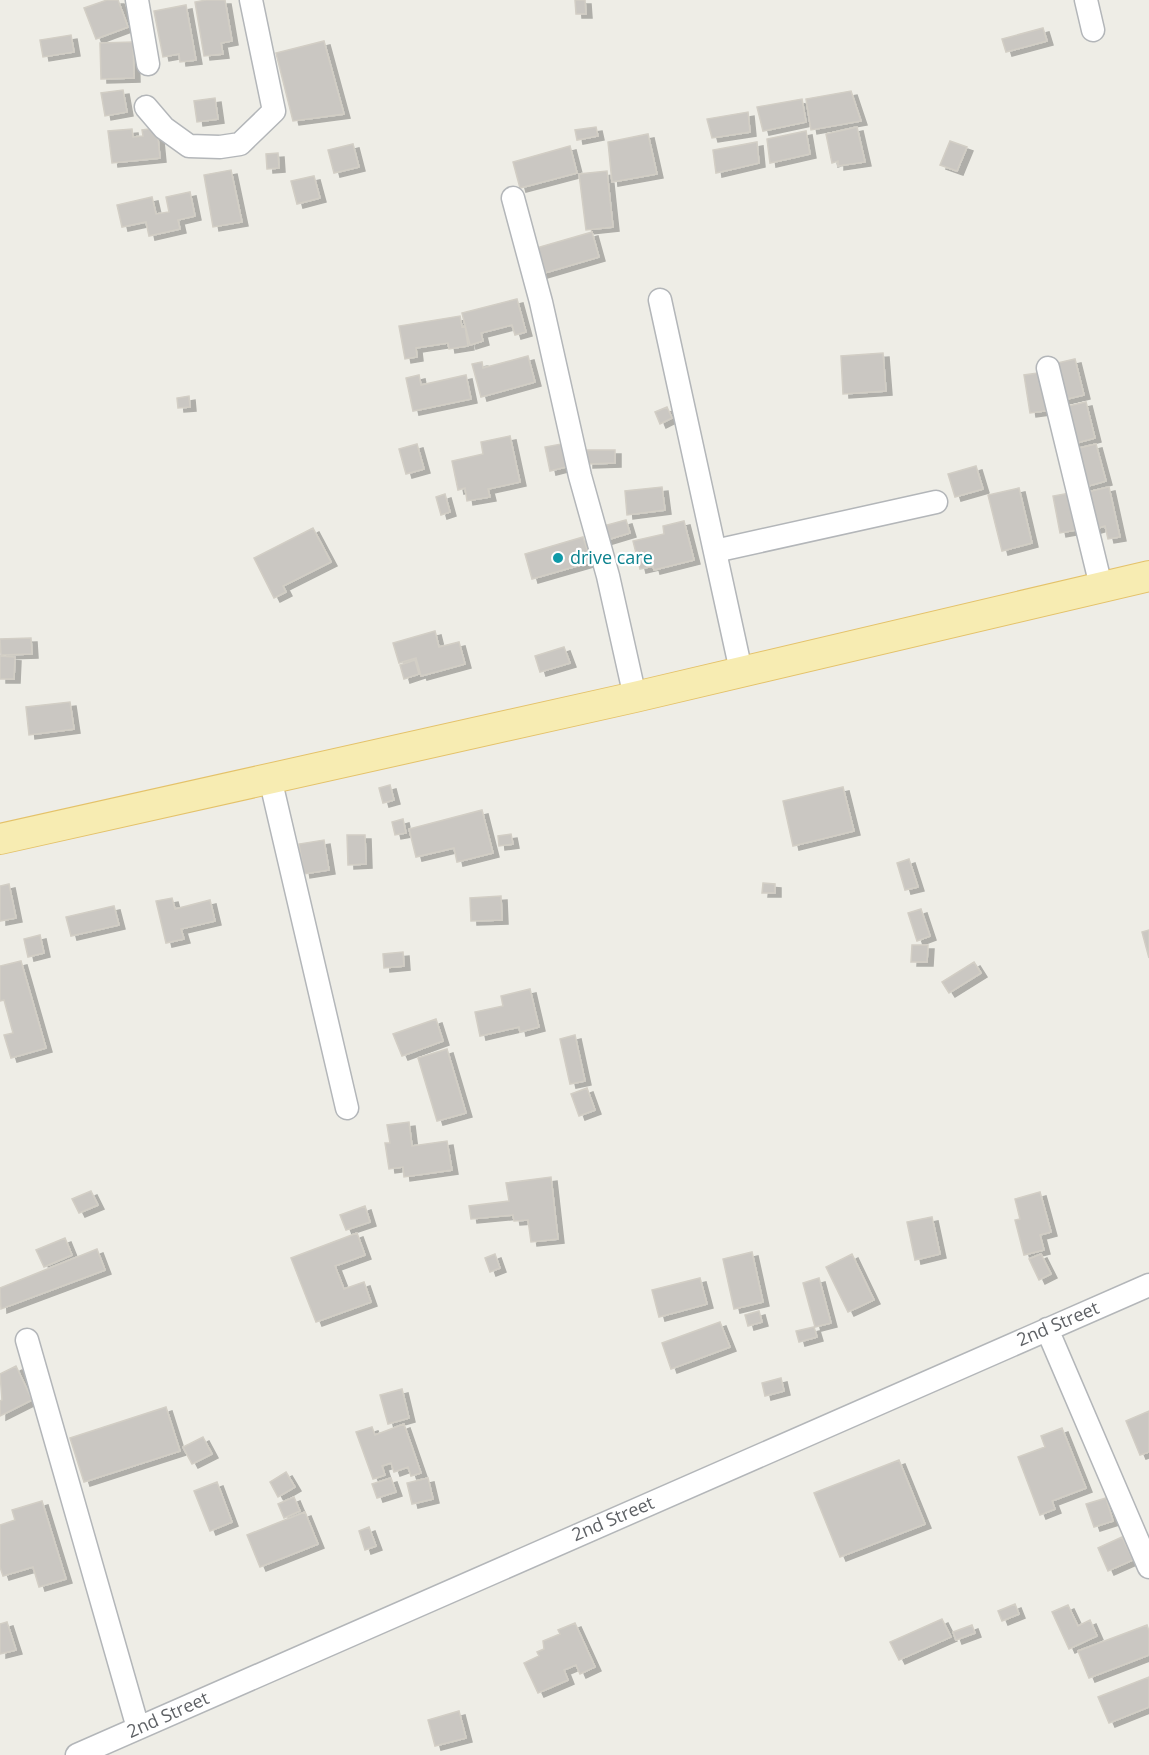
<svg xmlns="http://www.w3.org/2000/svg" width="1149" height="1755" viewBox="0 0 1149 1755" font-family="'Open Sans',sans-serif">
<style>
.building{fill:#cac7c2;stroke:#d2cec5;stroke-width:1.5;filter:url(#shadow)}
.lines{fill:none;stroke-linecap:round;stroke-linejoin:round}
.minor-casing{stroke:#b3b6b9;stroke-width:25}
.major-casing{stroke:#e4c26a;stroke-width:32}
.minor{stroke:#fff;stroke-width:22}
.major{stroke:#f7ecb2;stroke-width:30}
.culture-dot{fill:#0f9aa8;stroke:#fff;stroke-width:2}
.labels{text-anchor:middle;stroke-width:4.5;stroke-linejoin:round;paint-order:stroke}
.culture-label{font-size:18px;fill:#0d838f;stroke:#fff;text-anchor:start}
.street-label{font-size:18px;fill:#5e6165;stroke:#fff}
</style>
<defs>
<filter id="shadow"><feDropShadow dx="6" dy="4" stdDeviation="0" flood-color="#0004"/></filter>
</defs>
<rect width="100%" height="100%" fill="#eeede6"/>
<path class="building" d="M 107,0 L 118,0 L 128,27 L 96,39 L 84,8 Z
M 206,0 L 225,0 L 232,41 L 221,43 L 223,54 L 204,56 L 195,2 Z
M 575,0 L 585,0 L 586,14 L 576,14 Z
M 186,5 L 196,60 L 180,62 L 179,54 L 163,57 L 154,11 Z
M 1043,28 L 1047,41 L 1006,52 L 1002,39 Z
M 71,35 L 74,52 L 43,57 L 40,40 Z
M 324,41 L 344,114 L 293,121 L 276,53 Z
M 133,42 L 134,78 L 101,79 L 100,43 Z
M 123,90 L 127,112 L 105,116 L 101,93 Z
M 851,91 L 861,121 L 811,130 L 806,99 Z
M 215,98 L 218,119 L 197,122 L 194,101 Z
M 802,99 L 806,122 L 763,131 L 757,107 Z
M 748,112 L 750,132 L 712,138 L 707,119 Z
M 596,127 L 598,136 L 577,140 L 575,130 Z
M 857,127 L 865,162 L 838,166 L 838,161 L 832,163 L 826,134 Z
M 157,128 L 160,158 L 112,163 L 108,131 L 132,129 L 133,137 L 143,136 L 142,130 Z
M 806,131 L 810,154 L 770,163 L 767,139 Z
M 648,134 L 657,174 L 612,182 L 608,142 Z
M 950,141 L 967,147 L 957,171 L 940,165 Z
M 757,142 L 759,163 L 716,173 L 713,150 Z
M 353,144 L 359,167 L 334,173 L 328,150 Z
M 570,146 L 577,173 L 520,188 L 513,162 Z
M 278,153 L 279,168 L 267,169 L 266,154 Z
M 231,170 L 242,222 L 213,227 L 204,175 Z
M 607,171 L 613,227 L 586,230 L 579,174 Z
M 314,176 L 320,198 L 297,204 L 291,181 Z
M 190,192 L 195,216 L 178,220 L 180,229 L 149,236 L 146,222 L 122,227 L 117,205 L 152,197 L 156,214 L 169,212 L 166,197 Z
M 592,232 L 599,257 L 541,274 L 533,249 Z
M 517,299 L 526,332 L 515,335 L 512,325 L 481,333 L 483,341 L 470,345 L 462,313 Z
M 460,316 L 462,327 L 465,326 L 468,346 L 449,349 L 448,343 L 416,348 L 417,357 L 405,359 L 399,326 Z
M 883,353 L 886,391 L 843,394 L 841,356 Z
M 528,356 L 535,382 L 481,397 L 472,364 L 482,362 L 483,368 Z
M 1075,359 L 1084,395 L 1063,400 L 1053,364 Z
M 1045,372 L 1051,410 L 1030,413 L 1024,375 Z
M 419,375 L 421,385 L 466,375 L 471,399 L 413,411 L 406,378 Z
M 189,396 L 190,407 L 178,408 L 177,398 Z
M 1086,402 L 1095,438 L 1073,444 L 1064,407 Z
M 667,407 L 672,418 L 660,424 L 655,412 Z
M 510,436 L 520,482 L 488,489 L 490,497 L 467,501 L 465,488 L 458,490 L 452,461 L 483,454 L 481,442 Z
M 417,444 L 424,469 L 406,474 L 399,449 Z
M 561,444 L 566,467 L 550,471 L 545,447 Z
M 1096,444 L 1106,481 L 1085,487 L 1075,449 Z
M 587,450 L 615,450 L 615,463 L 587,464 Z
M 976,466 L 983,489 L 955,497 L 948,474 Z
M 662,487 L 665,510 L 627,515 L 625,491 Z
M 1109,487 L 1120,537 L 1108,539 L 1105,526 L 1095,529 L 1087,492 Z
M 1019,488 L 1032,543 L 1002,551 L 988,495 Z
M 1075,492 L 1082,529 L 1060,533 L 1053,496 Z
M 445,494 L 450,512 L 441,515 L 436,497 Z
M 626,520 L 630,533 L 600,542 L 596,528 Z
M 684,521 L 694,560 L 654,570 L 653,566 L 640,569 L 633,541 L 664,534 L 663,526 Z
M 313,528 L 331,562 L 283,586 L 286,592 L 274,598 L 254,558 Z
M 583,537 L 591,562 L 532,579 L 525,554 Z
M 435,631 L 439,647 L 459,642 L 465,664 L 421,676 L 416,658 L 399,663 L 393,643 Z
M 31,638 L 32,654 L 1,655 L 0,639 Z
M 564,647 L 570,663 L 540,672 L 535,656 Z
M 0,656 L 15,657 L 14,679 L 0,679 Z
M 415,660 L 419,674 L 404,679 L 400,665 Z
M 70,702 L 74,729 L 29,735 L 26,707 Z
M 390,785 L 394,800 L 383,803 L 379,788 Z
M 843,787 L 854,831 L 793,846 L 783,801 Z
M 482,810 L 493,853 L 457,862 L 454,848 L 416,857 L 409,829 Z
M 403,819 L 406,833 L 395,835 L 392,822 Z
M 511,834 L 513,844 L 499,846 L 498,836 Z
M 347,835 L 365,835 L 366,864 L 348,865 Z
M 324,840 L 329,870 L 304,874 L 299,844 Z
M 909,859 L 918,887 L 905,890 L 897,863 Z
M 763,883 L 775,884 L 775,893 L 762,893 Z
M 9,884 L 16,918 L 0,921 L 0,886 Z
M 501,896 L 502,920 L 471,921 L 470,898 Z
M 172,898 L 175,909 L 210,900 L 215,921 L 181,929 L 184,939 L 166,943 L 156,901 Z
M 114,906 L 119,925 L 71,936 L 66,917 Z
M 921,909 L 930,936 L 917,941 L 908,913 Z
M 1149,930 L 1149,958 L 1142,932 Z
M 40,935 L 44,953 L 28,957 L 24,939 Z
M 912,945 L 928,945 L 927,962 L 911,962 Z
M 403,952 L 404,966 L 384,968 L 383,954 Z
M 21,961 L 46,1048 L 11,1058 L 4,1035 L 13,1033 L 4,1000 L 0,1001 L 0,966 Z
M 974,962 L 981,973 L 949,993 L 942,982 Z
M 530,989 L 539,1027 L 520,1032 L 519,1027 L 480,1036 L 475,1012 L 503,1006 L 501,996 Z
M 436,1019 L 443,1041 L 402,1056 L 393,1034 Z
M 575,1035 L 585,1081 L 570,1084 L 560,1039 Z
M 447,1049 L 466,1113 L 437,1121 L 418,1058 Z
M 587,1088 L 595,1110 L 579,1116 L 571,1094 Z
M 409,1122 L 412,1146 L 447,1141 L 452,1170 L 404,1177 L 403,1167 L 389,1169 L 385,1143 L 390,1143 L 387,1125 Z
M 551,1177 L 558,1239 L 531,1242 L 528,1220 L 514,1221 L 513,1215 L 471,1219 L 469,1206 L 509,1201 L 506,1183 Z
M 91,1191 L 98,1205 L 79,1213 L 72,1199 Z
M 1040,1192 L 1051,1232 L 1040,1235 L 1044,1250 L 1024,1255 L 1015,1220 L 1020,1219 L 1015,1199 Z
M 365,1206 L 370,1222 L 346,1230 L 340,1215 Z
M 932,1217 L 940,1254 L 915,1260 L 907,1222 Z
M 357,1233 L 365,1255 L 335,1266 L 344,1289 L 364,1282 L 371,1302 L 316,1322 L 291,1258 Z
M 65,1238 L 72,1255 L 44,1267 L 36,1250 Z
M 97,1249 L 105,1270 L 1,1309 L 0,1288 Z
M 752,1252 L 763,1302 L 734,1309 L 723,1259 Z
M 495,1254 L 500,1268 L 490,1272 L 485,1258 Z
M 852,1254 L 874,1300 L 848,1312 L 826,1267 Z
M 1041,1254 L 1051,1274 L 1039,1280 L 1029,1259 Z
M 700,1278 L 707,1304 L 659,1317 L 652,1290 Z
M 819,1278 L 831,1323 L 815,1327 L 803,1283 Z
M 759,1311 L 762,1322 L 748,1326 L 745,1315 Z
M 720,1322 L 730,1347 L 671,1369 L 662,1343 Z
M 814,1327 L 817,1337 L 799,1342 L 796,1331 Z
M 16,1366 L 32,1400 L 0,1416 L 0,1401 L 2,1400 L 0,1374 Z
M 781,1378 L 784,1391 L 765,1396 L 762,1383 Z
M 402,1389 L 409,1418 L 388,1424 L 380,1395 Z
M 166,1407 L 180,1451 L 84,1482 L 70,1438 Z
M 1149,1411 L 1149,1452 L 1140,1455 L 1126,1421 Z
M 404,1424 L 421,1473 L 411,1476 L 408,1467 L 394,1472 L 391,1463 L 382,1466 L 385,1475 L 373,1479 L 356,1432 L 372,1427 L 375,1435 Z
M 1062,1428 L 1086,1488 L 1052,1501 L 1055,1509 L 1040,1515 L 1018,1457 L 1045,1447 L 1041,1436 Z
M 203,1437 L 212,1454 L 192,1464 L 183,1447 Z
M 899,1460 L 925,1524 L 840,1557 L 814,1493 Z
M 286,1472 L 295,1487 L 278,1497 L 270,1482 Z
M 391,1478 L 396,1492 L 377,1498 L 372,1484 Z
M 428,1478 L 433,1499 L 412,1504 L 407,1483 Z
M 217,1482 L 232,1522 L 210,1531 L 194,1491 Z
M 294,1497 L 300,1511 L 284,1518 L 278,1504 Z
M 1106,1498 L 1113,1521 L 1094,1527 L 1086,1504 Z
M 42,1501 L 66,1579 L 39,1587 L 33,1567 L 3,1576 L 0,1567 L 0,1525 L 15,1520 L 12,1510 Z
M 305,1512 L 318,1544 L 260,1567 L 247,1535 Z
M 369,1527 L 376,1546 L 365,1550 L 359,1531 Z
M 1122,1537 L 1133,1560 L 1108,1571 L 1098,1548 Z
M 1015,1604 L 1019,1614 L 1002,1621 L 998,1611 Z
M 1068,1605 L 1078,1626 L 1090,1620 L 1097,1636 L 1069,1649 L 1052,1612 Z
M 942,1619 L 951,1637 L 899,1660 L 890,1642 Z
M 7,1622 L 16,1650 L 0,1654 L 0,1624 Z
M 575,1623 L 595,1667 L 580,1674 L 576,1665 L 564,1670 L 568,1680 L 538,1693 L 524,1663 L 539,1656 L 537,1652 L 544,1649 L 543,1641 L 560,1634 L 558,1630 Z
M 972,1625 L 975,1633 L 956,1640 L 953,1632 Z
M 1147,1625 L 1149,1631 L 1149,1655 L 1089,1678 L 1078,1651 Z
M 1149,1677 L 1149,1707 L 1109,1723 L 1098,1697 Z
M 459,1711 L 466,1738 L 435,1746 L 428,1720 Z"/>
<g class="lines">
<defs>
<path id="minor" d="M 137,0 L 148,64
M 1086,0 L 1093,30
M 146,107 L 164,128 L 189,146 L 220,147 L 240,144 L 274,111 L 251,0
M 513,198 L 541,302 L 580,476 L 608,576 L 635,697
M 660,300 L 741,671
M 1048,368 L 1101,586
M 715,551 L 936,502
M 270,778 L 347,1108
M 1047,1329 L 1149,1567
M 27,1340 L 138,1728
M 77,1755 L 1149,1285"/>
<path id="major" d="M 0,839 L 635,697 L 1149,576"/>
</defs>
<use href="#minor" class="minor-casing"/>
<use href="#major" class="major-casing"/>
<use href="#minor" class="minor"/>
<use href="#major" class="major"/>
</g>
<circle class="culture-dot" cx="558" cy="558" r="6"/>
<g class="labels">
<g class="culture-label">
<text x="570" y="564">drive care</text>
</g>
<g class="street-label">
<text transform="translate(1058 1324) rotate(-23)" y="6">2nd Street</text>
<text transform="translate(613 1519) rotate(-23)" y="6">2nd Street</text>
<text transform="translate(168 1715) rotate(-24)" y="6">2nd Street</text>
</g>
</g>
</svg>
